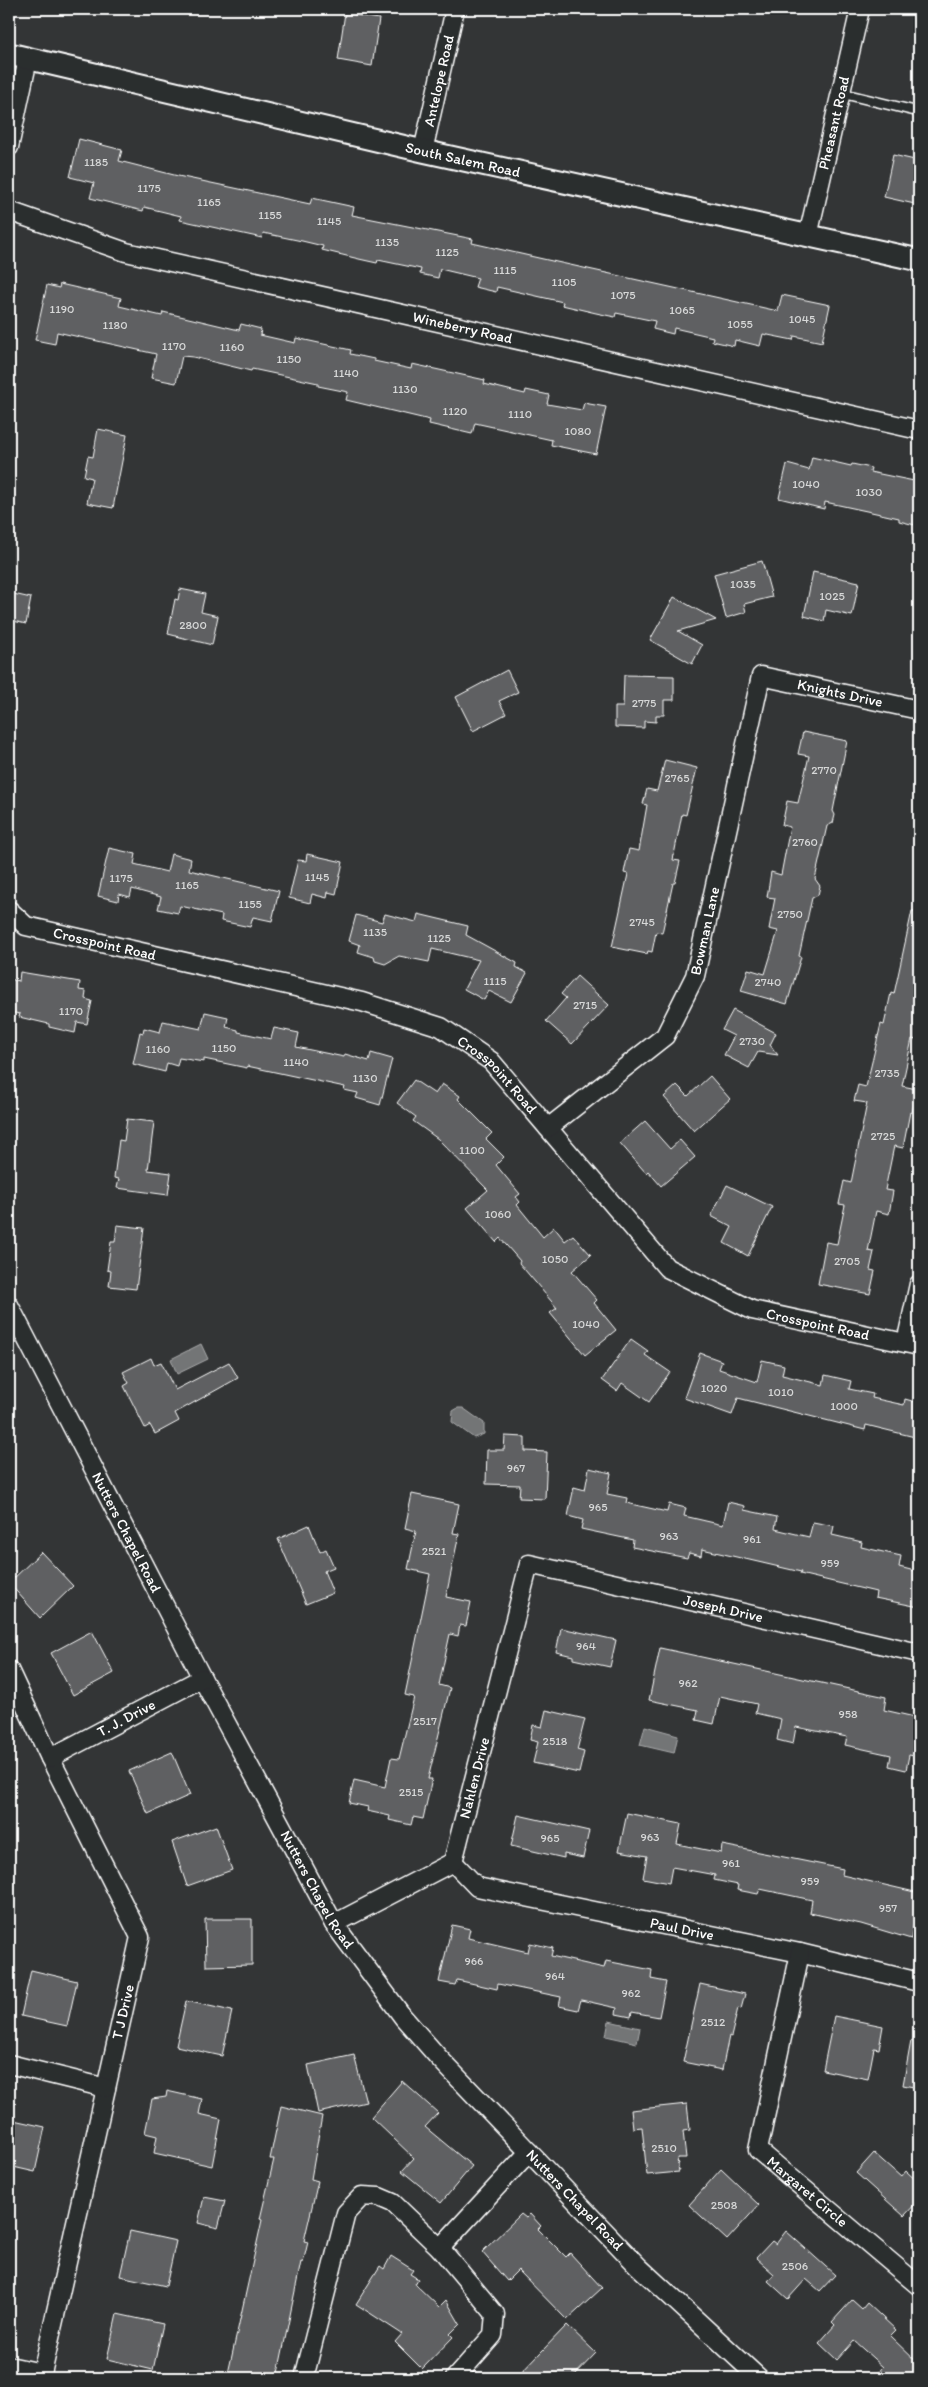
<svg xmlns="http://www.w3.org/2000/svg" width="928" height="2387" viewBox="0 0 928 2387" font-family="Itim,sans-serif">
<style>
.water{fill:#737576;stroke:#abacad}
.building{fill:#5f6162;stroke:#fff}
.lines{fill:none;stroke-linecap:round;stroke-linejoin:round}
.service-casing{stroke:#fff;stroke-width:12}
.minor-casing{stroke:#fff;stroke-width:21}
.tertiary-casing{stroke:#fff;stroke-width:25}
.service{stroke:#2a2d2e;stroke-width:9}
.minor{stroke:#2a2d2e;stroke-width:18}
.tertiary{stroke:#2a2d2e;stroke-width:21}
.labels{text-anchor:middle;stroke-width:4.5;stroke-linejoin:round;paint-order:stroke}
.number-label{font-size:12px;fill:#d7d8d8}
.street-label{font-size:15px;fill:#fff;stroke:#2a2d2e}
</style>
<rect width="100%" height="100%" fill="#333536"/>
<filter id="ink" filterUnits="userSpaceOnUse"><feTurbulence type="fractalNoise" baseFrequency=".02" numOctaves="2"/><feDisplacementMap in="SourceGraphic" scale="10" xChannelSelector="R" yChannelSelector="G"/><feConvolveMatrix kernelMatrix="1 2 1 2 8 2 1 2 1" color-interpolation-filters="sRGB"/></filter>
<g filter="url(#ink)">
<path class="water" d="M 201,1344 L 208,1359 L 177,1374 L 171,1359 Z
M 458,1408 L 463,1408 L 484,1423 L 484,1434 L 474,1438 L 452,1422 L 453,1411 Z
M 645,1726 L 678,1735 L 674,1753 L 640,1745 Z
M 609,2021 L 640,2028 L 637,2043 L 606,2036 Z"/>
<path class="building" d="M 345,13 L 379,19 L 372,66 L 338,60 Z
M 79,139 L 122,150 L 119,161 L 178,176 L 310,204 L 312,198 L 354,207 L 352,215 L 473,239 L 472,243 L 543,259 L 778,311 L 782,295 L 830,305 L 822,342 L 794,336 L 793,340 L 763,334 L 760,346 L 735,340 L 734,346 L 712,341 L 713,337 L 674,328 L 673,334 L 653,329 L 655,321 L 616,313 L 615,317 L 596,313 L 562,305 L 563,302 L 497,287 L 496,292 L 475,287 L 478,278 L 440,269 L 438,278 L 420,274 L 421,269 L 378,260 L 377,263 L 359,259 L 322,250 L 323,246 L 302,241 L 263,233 L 262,238 L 180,220 L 181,216 L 144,207 L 143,211 L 90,198 L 94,183 L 70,177 Z
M 893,155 L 919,161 L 919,205 L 884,197 Z
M 60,284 L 121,298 L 119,306 L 162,316 L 163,312 L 239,330 L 241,324 L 261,329 L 260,335 L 295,343 L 296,338 L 351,350 L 350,354 L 374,359 L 374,361 L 411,369 L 412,364 L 485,380 L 484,384 L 525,394 L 526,390 L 549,395 L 547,404 L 582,410 L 584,403 L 606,407 L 596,454 L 551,445 L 552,440 L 475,423 L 472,434 L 429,424 L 430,420 L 346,400 L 348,392 L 318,386 L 318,383 L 252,369 L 251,371 L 193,357 L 182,356 L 176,383 L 151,378 L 156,354 L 57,332 L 55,344 L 35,340 L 47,285 L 59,288 Z
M 98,429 L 127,435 L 113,508 L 87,503 L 92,478 L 84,476 L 88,456 L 93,457 Z
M 812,457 L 851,466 L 852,464 L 871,468 L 870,472 L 919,482 L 919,526 L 899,521 L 899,518 L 825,502 L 824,509 L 779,498 L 787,464 L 809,470 Z
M 762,561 L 772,597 L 744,604 L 746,612 L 726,618 L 714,574 Z
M 813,572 L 859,582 L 852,616 L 826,610 L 824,621 L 804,616 Z
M 180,589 L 205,594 L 201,612 L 218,616 L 212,645 L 168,634 L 175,599 L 178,600 Z
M 9,593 L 31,598 L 26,624 L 9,620 Z
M 674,597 L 716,620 L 678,631 L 702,645 L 692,664 L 650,640 Z
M 507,670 L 518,692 L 499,701 L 506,714 L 473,731 L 456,697 Z
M 624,675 L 674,676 L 674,700 L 664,700 L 664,715 L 656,715 L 656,722 L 644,721 L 644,728 L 615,727 L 615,707 L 623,707 Z
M 803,732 L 847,741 L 833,811 L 835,815 L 833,823 L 827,826 L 815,879 L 820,886 L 818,895 L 812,898 L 799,956 L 801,957 L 787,1004 L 741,991 L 748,969 L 765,974 L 778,931 L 769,929 L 775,898 L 767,897 L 771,872 L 781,875 L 790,827 L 782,825 L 787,801 L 798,803 L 809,756 L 798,754 Z
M 665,760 L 697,768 L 686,815 L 682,814 L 673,860 L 680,861 L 675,883 L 673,883 L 662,933 L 656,932 L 652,952 L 648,951 L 647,954 L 612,947 L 628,874 L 624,873 L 629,849 L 639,851 L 647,805 L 643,804 L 647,789 L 657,791 Z
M 109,848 L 136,854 L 134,864 L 167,872 L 171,854 L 191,859 L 189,870 L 279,891 L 272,921 L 253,917 L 250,927 L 221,921 L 222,915 L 180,906 L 178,913 L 158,909 L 161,897 L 132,889 L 130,897 L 119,894 L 118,901 L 98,896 Z
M 307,854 L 343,862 L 336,894 L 328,892 L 327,898 L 312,894 L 310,903 L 289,898 L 298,860 L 306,861 Z
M 912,911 L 919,911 L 919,1021 L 916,1040 L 912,1039 L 902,1086 L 917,1089 L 912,1113 L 910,1112 L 903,1148 L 894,1146 L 885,1190 L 893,1191 L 889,1214 L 876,1211 L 868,1251 L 874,1252 L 870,1270 L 875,1271 L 870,1294 L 818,1284 L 826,1242 L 837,1244 L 845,1205 L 839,1204 L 844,1181 L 851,1183 L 867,1103 L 854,1101 L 858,1085 L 866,1087 L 881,1024 L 884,1025 L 891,993 L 894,994 Z
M 385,914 L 416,922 L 418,914 L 468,926 L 466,935 L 517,963 L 516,967 L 527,973 L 511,1002 L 489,991 L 484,1000 L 464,989 L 479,960 L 432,949 L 429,962 L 399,956 L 385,964 L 375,961 L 374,957 L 358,952 L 360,945 L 349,941 L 356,915 L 382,922 Z
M 20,972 L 80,982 L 79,990 L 86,991 L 85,999 L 92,1001 L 87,1024 L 77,1022 L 75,1033 L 49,1027 L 49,1024 L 19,1017 L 20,1014 L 9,1012 L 9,979 L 19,981 Z
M 577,976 L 609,1005 L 572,1044 L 546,1021 L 566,998 L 561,994 Z
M 733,1010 L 776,1033 L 770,1045 L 778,1055 L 758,1052 L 749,1068 L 724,1055 L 734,1036 L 722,1030 Z
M 205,1012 L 228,1017 L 226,1027 L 238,1030 L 238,1032 L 271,1039 L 274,1028 L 299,1033 L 296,1047 L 344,1057 L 345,1054 L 369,1061 L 371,1053 L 392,1059 L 380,1105 L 356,1098 L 358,1093 L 344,1090 L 345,1087 L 247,1066 L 247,1068 L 204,1059 L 204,1062 L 179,1058 L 177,1066 L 167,1063 L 165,1072 L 133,1064 L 140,1032 L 143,1033 L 144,1028 L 160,1032 L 163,1021 L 201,1029 Z
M 710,1076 L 730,1099 L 694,1131 L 664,1097 L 677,1085 L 688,1096 Z
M 414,1080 L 435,1094 L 442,1084 L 460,1096 L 458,1099 L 492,1133 L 486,1139 L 504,1157 L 496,1165 L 520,1194 L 516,1197 L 520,1202 L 517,1205 L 543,1237 L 554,1227 L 565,1241 L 573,1235 L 591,1255 L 572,1271 L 597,1300 L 594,1303 L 616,1330 L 585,1355 L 550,1313 L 557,1308 L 519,1263 L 520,1261 L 500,1238 L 496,1242 L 467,1208 L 488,1190 L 438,1139 L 413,1121 L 416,1117 L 397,1103 Z
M 127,1119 L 154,1122 L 148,1170 L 171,1173 L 168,1195 L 117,1188 L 119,1179 L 114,1178 L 119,1140 L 124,1141 Z
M 645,1121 L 670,1149 L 680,1140 L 695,1157 L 661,1186 L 648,1171 L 646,1173 L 620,1143 Z
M 727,1185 L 772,1207 L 748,1256 L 724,1243 L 732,1227 L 711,1216 Z
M 117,1225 L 144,1228 L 136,1289 L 109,1286 L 111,1271 L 107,1270 L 111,1242 L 115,1242 Z
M 631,1339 L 648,1351 L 645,1355 L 670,1372 L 649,1402 L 622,1383 L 617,1391 L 602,1380 Z
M 700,1353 L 722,1361 L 719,1369 L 757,1382 L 762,1360 L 784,1365 L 782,1375 L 823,1385 L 825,1375 L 851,1381 L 849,1389 L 873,1394 L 872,1398 L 904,1405 L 905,1399 L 919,1403 L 919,1438 L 866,1425 L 865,1430 L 738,1398 L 732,1415 L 684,1398 Z
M 151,1358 L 154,1365 L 161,1362 L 175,1390 L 229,1362 L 238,1378 L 175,1413 L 179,1421 L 155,1434 L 150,1425 L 145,1428 L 124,1386 L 129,1383 L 123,1372 Z
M 505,1436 L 525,1437 L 525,1451 L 547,1452 L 545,1499 L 519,1498 L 520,1485 L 486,1484 L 487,1450 L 504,1450 Z
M 589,1468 L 611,1473 L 607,1494 L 627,1498 L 626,1503 L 667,1512 L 669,1504 L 686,1508 L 684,1516 L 723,1525 L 728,1502 L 745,1506 L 744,1510 L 777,1517 L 775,1529 L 809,1537 L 813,1522 L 834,1526 L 832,1535 L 862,1542 L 861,1547 L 901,1556 L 899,1567 L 919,1572 L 919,1607 L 875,1598 L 876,1592 L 800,1574 L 801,1572 L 702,1549 L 701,1556 L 689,1553 L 687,1558 L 632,1547 L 633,1540 L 581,1529 L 583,1520 L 568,1516 L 574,1487 L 585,1490 Z
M 412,1494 L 459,1504 L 453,1533 L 459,1534 L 446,1597 L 471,1602 L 466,1626 L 460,1625 L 458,1636 L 450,1634 L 439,1685 L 450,1688 L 428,1779 L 432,1779 L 423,1819 L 413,1817 L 411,1825 L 389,1820 L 390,1816 L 367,1811 L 368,1807 L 349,1803 L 354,1780 L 385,1787 L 391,1758 L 399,1759 L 414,1697 L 405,1695 L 430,1574 L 408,1569 L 416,1531 L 405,1528 Z
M 309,1525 L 320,1552 L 326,1549 L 334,1567 L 324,1571 L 333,1593 L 306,1604 L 278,1539 Z
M 41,1552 L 73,1586 L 40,1618 L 9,1583 Z
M 561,1628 L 616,1640 L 610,1667 L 573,1659 L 573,1656 L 556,1652 Z
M 92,1631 L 114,1673 L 73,1695 L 51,1653 Z
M 660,1648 L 886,1697 L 884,1710 L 919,1718 L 919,1757 L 909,1755 L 906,1770 L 889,1766 L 891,1755 L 845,1745 L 847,1737 L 796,1727 L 793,1744 L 777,1740 L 781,1719 L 755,1713 L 757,1704 L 720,1696 L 714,1724 L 696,1720 L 698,1710 L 649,1700 Z
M 546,1710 L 585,1719 L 577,1750 L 584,1752 L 579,1773 L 533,1763 L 538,1742 L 530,1740 L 533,1725 L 542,1727 Z
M 172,1752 L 190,1795 L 148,1814 L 129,1771 Z
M 627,1813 L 681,1824 L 677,1844 L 721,1853 L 722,1845 L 784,1857 L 843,1869 L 842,1875 L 919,1893 L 911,1939 L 861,1924 L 810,1913 L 812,1900 L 760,1889 L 758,1894 L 737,1890 L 738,1885 L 714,1880 L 715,1875 L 672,1867 L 669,1883 L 643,1878 L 647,1856 L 619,1851 Z
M 518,1815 L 589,1831 L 583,1858 L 564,1854 L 564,1858 L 511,1846 Z
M 216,1826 L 232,1870 L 187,1886 L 172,1842 Z
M 205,1919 L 252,1919 L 252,1965 L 206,1966 Z
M 452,1925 L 470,1929 L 468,1938 L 528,1952 L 530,1943 L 553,1948 L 551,1956 L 604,1968 L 606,1961 L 652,1970 L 651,1979 L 666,1982 L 659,2017 L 632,2012 L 631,2017 L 616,2014 L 617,2008 L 581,2000 L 578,2010 L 559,2006 L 561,1997 L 498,1984 L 497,1989 L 457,1980 L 455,1985 L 439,1982 Z
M 31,1970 L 77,1981 L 67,2026 L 21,2016 Z
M 700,1984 L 745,1994 L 741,2009 L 738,2008 L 731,2037 L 729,2036 L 722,2070 L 683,2062 Z
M 186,2001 L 232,2011 L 222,2056 L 176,2046 Z
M 834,2016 L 883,2026 L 879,2049 L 874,2048 L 868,2079 L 823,2070 Z
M 911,2041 L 919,2042 L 919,2088 L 903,2085 Z
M 354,2055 L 366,2102 L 318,2113 L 308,2065 Z
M 402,2081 L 438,2113 L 425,2127 L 472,2166 L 441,2203 L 402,2171 L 414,2158 L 371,2117 Z
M 167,2091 L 202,2099 L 199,2114 L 221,2119 L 212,2166 L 154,2153 L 157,2136 L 145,2133 L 152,2099 L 166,2097 Z
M 687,2104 L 690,2130 L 683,2131 L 686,2158 L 677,2158 L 679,2172 L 647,2175 L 642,2127 L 633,2128 L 631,2110 Z
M 281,2106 L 322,2116 L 311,2179 L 318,2181 L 304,2241 L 308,2242 L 303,2263 L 301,2262 L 277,2378 L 227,2378 L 262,2220 L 260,2219 L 274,2159 L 270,2159 Z
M 9,2119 L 45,2127 L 35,2172 L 9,2166 Z
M 874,2153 L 901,2177 L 906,2171 L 919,2183 L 919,2200 L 904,2216 L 856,2173 Z
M 721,2169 L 759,2205 L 727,2240 L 689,2205 Z
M 204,2197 L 225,2201 L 218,2228 L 198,2223 Z
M 521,2214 L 526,2218 L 530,2214 L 541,2226 L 538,2229 L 566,2257 L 570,2253 L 602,2288 L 567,2320 L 518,2270 L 507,2281 L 482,2252 Z
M 130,2231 L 176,2241 L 166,2286 L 120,2276 Z
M 786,2231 L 835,2275 L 820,2291 L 806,2279 L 788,2299 L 768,2281 L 774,2274 L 756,2258 L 772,2241 L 776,2244 Z
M 391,2256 L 413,2270 L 410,2274 L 418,2279 L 415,2284 L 439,2307 L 446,2300 L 460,2324 L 450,2334 L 453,2337 L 422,2369 L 395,2342 L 402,2334 L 356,2304 L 380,2266 L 384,2269 Z
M 852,2300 L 862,2309 L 867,2303 L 896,2330 L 890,2336 L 919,2364 L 919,2378 L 873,2378 L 883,2367 L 854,2341 L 837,2360 L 819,2343 L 835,2325 L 832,2322 Z
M 117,2314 L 163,2324 L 153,2370 L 107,2359 Z
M 567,2325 L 596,2353 L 572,2378 L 516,2378 Z"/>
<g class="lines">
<defs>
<path id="service" d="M 841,93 L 919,112"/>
<g id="minor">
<path d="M 9,147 L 28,59"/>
<path id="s1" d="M 423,151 L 455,9"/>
<path id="s2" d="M 9,211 L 126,252 L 919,430"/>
<path id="s3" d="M 808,236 L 860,9"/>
<path id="s4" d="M 9,910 L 26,926 L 362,1002 L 441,1027 L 491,1061 L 667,1268 L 752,1310 L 919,1346"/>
<path id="s5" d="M 548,1128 L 665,1036 L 695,976 L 761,676 L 919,710"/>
<path id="s6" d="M 9,1305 L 202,1678 L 334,1924 L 403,2017 L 439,2058 L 639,2267 L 759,2378"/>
<path d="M 906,1343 L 919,1284"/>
<path d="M 9,1670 L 50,1758 L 140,1937 L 41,2378"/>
<path id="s7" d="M 50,1758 L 202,1678"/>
<path id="s8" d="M 453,1862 L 477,1887 L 800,1953 L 919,1982"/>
<path id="s9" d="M 334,1924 L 453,1862 L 529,1564 L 919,1653"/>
<path id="s10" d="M 800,1953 L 758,2150 L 919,2286"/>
<path d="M 9,2064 L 106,2088"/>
<path d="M 440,2248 L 529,2152"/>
<path d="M 9,2366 L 42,2373"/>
<path d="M 304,2378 L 346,2213 L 362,2196 L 379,2197 L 393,2203 L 440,2248 L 495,2314 L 493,2335 L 455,2378"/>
</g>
<g id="tertiary">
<path id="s11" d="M 9,54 L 423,151 L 919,260"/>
</g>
</defs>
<use href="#service" class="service-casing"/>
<use href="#minor" class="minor-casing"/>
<use href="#tertiary" class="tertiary-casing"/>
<use href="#service" class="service"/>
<use href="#minor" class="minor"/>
<use href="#tertiary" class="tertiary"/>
</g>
</g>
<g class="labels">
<g class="number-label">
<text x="96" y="166">1185</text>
<text x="149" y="192">1175</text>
<text x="209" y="206">1165</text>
<text x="270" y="219">1155</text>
<text x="329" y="225">1145</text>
<text x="387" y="246">1135</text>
<text x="447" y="256">1125</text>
<text x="505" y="274">1115</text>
<text x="564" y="286">1105</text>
<text x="623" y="299">1075</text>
<text x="62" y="313">1190</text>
<text x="682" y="314">1065</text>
<text x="802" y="323">1045</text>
<text x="740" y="328">1055</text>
<text x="115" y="329">1180</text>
<text x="174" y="350">1170</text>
<text x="232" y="351">1160</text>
<text x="289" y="363">1150</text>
<text x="346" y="377">1140</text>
<text x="405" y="393">1130</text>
<text x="455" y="415">1120</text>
<text x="520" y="418">1110</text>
<text x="578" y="435">1080</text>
<text x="806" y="488">1040</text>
<text x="869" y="496">1030</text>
<text x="743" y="588">1035</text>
<text x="832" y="600">1025</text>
<text x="193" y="629">2800</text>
<text x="644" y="707">2775</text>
<text x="824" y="774">2770</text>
<text x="677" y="782">2765</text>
<text x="805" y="846">2760</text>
<text x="317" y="881">1145</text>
<text x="121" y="882">1175</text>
<text x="187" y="889">1165</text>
<text x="250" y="908">1155</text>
<text x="790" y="918">2750</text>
<text x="642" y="926">2745</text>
<text x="375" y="936">1135</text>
<text x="439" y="942">1125</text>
<text x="495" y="985">1115</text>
<text x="768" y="986">2740</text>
<text x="585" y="1009">2715</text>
<text x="71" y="1015">1170</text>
<text x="752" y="1045">2730</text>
<text x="224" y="1052">1150</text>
<text x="158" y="1053">1160</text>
<text x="296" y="1066">1140</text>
<text x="887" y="1077">2735</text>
<text x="365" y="1082">1130</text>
<text x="883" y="1140">2725</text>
<text x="472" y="1154">1100</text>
<text x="498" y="1218">1060</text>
<text x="555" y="1263">1050</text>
<text x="847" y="1265">2705</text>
<text x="586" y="1328">1040</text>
<text x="714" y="1392">1020</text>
<text x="781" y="1396">1010</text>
<text x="844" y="1410">1000</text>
<text x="516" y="1472">967</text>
<text x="598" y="1511">965</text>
<text x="669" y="1540">963</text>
<text x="752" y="1543">961</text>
<text x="434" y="1555">2521</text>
<text x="830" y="1567">959</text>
<text x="586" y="1650">964</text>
<text x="688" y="1687">962</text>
<text x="848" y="1718">958</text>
<text x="425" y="1725">2517</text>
<text x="555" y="1745">2518</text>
<text x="411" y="1796">2515</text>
<text x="650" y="1841">963</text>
<text x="550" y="1842">965</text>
<text x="731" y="1867">961</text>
<text x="810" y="1885">959</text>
<text x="888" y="1912">957</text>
<text x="474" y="1965">966</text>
<text x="555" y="1980">964</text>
<text x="631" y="1997">962</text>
<text x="713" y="2026">2512</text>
<text x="664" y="2152">2510</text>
<text x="724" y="2209">2508</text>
<text x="795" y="2270">2506</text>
</g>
<g class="street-label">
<text dy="5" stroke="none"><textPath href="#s1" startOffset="72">Antelope Road</textPath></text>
<text dy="5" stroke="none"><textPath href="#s3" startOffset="116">Pheasant Road</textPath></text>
<text dy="5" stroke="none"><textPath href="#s11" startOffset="466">South Salem Road</textPath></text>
<text dy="5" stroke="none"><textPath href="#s2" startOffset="469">Wineberry Road</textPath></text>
<text dy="5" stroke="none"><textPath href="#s5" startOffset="604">Knights Drive</textPath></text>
<text dy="5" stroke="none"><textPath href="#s5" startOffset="262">Bowman Lane</textPath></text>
<text dy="5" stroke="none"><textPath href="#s4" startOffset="104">Crosspoint Road</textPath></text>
<text dy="5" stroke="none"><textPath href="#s4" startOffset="525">Crosspoint Road</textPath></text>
<text dy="5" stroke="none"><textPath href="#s4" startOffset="945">Crosspoint Road</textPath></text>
<text dy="5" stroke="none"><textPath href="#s6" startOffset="256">Nutters Chapel Road</textPath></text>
<text dy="5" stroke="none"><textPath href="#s9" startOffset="641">Joseph Drive</textPath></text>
<text dy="5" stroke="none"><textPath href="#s7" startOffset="86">T. J. Drive</textPath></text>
<text dy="5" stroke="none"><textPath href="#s9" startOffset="221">Nahlen Drive</textPath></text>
<text dy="5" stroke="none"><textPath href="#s6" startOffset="661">Nutters Chapel Road</textPath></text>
<text dy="5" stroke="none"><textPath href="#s8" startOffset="244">Paul Drive</textPath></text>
<text transform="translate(123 2012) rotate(-77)" y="5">T J Drive</text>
<text dy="5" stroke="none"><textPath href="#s10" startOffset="266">Margaret Circle</textPath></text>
<text dy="5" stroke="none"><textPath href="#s6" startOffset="1066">Nutters Chapel Road</textPath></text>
</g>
</g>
<rect width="928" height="2387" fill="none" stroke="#2a2d2e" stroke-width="30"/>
<rect x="15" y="15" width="898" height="2357" fill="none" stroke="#fff" stroke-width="2" filter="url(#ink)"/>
</svg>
